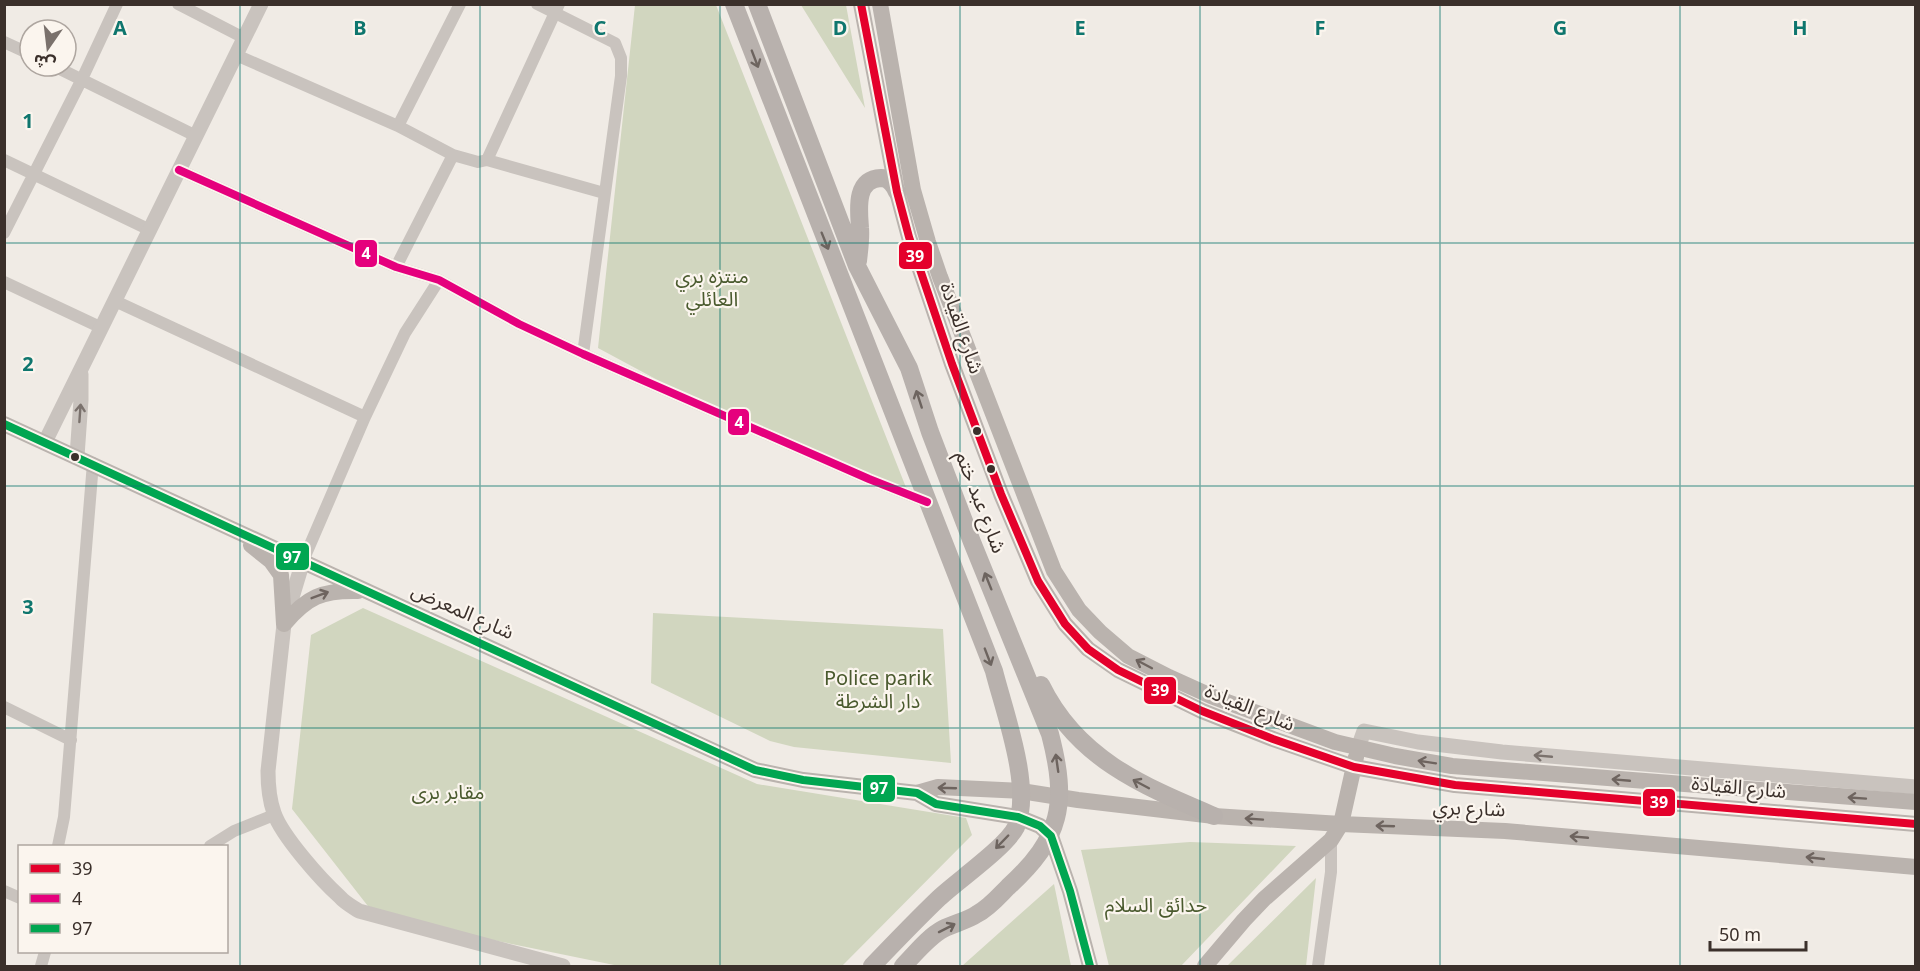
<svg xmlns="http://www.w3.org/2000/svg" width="1920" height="971" viewBox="0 0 1920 971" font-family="'Noto Sans','Noto Sans Arabic',sans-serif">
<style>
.green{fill:#d1d6bf}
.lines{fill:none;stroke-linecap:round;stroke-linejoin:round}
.minor{stroke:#c9c3be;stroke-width:12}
.tertiary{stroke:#c9c3be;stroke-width:15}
.secondary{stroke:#bab3ae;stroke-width:16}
.primary{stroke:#b8b1ad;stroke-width:18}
.bus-1-casing{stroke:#fbf5ee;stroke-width:12}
.bus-2-casing{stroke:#fbf5ee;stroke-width:12}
.bus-3-casing{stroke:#fbf5ee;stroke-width:12}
.bus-1{stroke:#e4002b;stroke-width:8}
.bus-2{stroke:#e5007d;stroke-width:8}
.bus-3{stroke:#00a651;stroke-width:8}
.oneway{stroke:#6d645f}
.oneway2{stroke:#7b726d}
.oneway3{stroke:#6e645f}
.grid{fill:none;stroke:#0f766e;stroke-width:1.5;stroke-opacity:0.55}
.bus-dot{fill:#3b302b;stroke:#fbf5ee;stroke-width:2}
.labels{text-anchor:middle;stroke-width:4.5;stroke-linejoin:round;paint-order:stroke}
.park-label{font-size:20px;fill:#4a5a2e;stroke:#fbf5ee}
.street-label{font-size:20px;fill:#3b302b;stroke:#fbf5ee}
.grid-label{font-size:20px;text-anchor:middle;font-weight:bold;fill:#0f766e;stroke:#fbf5ee;stroke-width:4.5;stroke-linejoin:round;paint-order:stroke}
.line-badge{stroke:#fbf5ee;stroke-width:2}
.badge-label{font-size:16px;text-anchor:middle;font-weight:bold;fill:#fff}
</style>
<rect width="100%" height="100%" fill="#f0ebe5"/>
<path class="green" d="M 635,5 L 716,5 L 907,490 L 678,391 L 598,348 Z
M 801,5 L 846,5 L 865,108 Z
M 363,608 L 757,784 L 966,818 L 972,835 L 842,966 L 619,966 L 478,937 L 371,910 L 292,809 L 311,635 Z
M 653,613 L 943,629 L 951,763 L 794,747 L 770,741 L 651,683 Z
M 1190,842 L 1296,846 L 1181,966 L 1109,966 L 1081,850 Z
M 1316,878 L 1306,966 L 1227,966 Z
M 1054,884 L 1071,966 L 962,966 Z"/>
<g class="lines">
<path class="minor" d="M 178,4 L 244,38
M 537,4 L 615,43 L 621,58 L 621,76 L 583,354
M 4,42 L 30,54
M 236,55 L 398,126 L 453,155 L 478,162 L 487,160 L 604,193
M 54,66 L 196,136
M 398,126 L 460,4
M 4,160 L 150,230
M 487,160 L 559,4
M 179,170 L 396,267 L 439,280 L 519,324 L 583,354 L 869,479 L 927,502
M 4,233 L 82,79 L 117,4
M 396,267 L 453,155
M 4,282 L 102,328
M 115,301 L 365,417
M 303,561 L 365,417 L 405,333 L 439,280
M 4,707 L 71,740
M 58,846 L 64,817 L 93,463
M 210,846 L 234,831 L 274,815
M 4,891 L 20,898
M 41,966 L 45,952
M 1318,966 L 1331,872 L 1331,840"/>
<path class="tertiary" d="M 45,442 L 261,4
M 77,456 L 81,400 L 81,374
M 303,561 L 284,624 L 268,771 C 268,786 269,799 274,813 C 282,836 321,880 340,897 C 345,903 353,907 359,911 L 563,966
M 1358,748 L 1364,731 L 1418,742 L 1502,752 L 1916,787"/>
<path class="secondary" d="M 861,4 L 897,192 L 909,237 L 952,364 L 1001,494 L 1038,581 L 1065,624 L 1088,649 L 1118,670 L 1202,711 L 1273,739 L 1354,767 L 1455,785 L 1916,824
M 880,4 L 913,190 L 928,242 L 940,277 L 1054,571 L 1079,610 L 1100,632 L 1128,656 L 1169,677 L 1211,696 L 1335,742 L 1395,756 L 1452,766 L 1916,802
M 4,424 L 755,770 L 803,780 L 917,793 L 936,804 L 1018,817 L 1040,826 L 1051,836 L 1070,891 L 1090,966
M 251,545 L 271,561 L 281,575 L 284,624
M 284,624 C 307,597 322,590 358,591
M 917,793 L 938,787 L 1021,791 L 1078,800 L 1214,816 L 1341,824 L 1505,831 L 1916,867
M 1205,966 L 1244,920 L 1264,899 L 1331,840 L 1341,824 L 1356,757"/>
<path class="primary" d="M 734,4 L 994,671 C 1004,711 1033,788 1016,827 C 1006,847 957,881 939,898 C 916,920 894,943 872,966
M 757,4 L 857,266 L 909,368 L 930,432 L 972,542 L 1050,734 C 1068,803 1062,838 1008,887 C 999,896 989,908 977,914 C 967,921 954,923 943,929 C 928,937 915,954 903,966
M 858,261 C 859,251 861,239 860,228 C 859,211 854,179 881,178 C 890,178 894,185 897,192
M 1041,685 C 1077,759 1143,786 1214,816"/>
<defs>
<path id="bus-1" d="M 861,4 L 897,192 L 909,237 L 952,364 L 1001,494 L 1038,581 L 1065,624 L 1088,649 L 1118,670 L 1202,711 L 1273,739 L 1354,767 L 1455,785 L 1916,824"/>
<path id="bus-2" d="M 179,170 L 396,267 L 439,280 L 519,324 L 583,354 L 869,479 L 927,502"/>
<path id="bus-3" d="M 4,424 L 755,770 L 803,780 L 917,793 L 936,804 L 1018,817 L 1040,826 L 1051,836 L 1070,891 L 1090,966"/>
</defs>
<use href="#bus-1" class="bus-1-casing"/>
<use href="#bus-2" class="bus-2-casing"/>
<use href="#bus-3" class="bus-3-casing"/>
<use href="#bus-1" class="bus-1"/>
<use href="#bus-2" class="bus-2"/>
<use href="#bus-3" class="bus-3"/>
</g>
<defs><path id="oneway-shaft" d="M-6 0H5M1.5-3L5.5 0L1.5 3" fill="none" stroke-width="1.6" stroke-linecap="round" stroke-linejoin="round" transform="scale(1.5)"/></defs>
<g class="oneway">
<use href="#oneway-shaft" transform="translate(755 59) rotate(69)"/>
<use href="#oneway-shaft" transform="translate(825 241) rotate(68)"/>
<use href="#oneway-shaft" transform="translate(919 399) rotate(-108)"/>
<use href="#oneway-shaft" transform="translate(988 581) rotate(-112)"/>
<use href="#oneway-shaft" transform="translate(988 657) rotate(69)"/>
<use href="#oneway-shaft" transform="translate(1057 763) rotate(-98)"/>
<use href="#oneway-shaft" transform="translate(1141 784) rotate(-152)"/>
<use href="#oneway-shaft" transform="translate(1002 842) rotate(134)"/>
<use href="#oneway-shaft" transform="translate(947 928) rotate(-27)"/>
</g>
<g class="oneway2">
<use href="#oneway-shaft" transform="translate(80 413) rotate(-86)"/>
<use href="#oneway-shaft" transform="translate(1543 756) rotate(-175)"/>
</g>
<g class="oneway3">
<use href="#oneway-shaft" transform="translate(320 595) rotate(-21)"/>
<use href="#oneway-shaft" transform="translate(1144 664) rotate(-152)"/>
<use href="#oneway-shaft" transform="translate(1427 762) rotate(-171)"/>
<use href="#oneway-shaft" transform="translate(1621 780) rotate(-175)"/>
<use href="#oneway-shaft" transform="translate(947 788) rotate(-178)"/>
<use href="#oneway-shaft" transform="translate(1857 798) rotate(-176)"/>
<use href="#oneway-shaft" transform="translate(1254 819) rotate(-176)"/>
<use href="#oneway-shaft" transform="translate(1385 826) rotate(-178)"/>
<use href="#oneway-shaft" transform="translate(1579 837) rotate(-175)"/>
<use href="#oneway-shaft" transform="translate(1815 858) rotate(-174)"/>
</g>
<path class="grid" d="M 240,4 L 240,966M 480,4 L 480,966M 720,4 L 720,966M 960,4 L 960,966M 1200,4 L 1200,966M 1440,4 L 1440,966M 1680,4 L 1680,966M 4,243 L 1916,243M 4,486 L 1916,486M 4,728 L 1916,728"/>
<g class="bus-dot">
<circle cx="977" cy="431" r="5"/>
<circle cx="75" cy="457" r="5"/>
<circle cx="991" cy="469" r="5"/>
</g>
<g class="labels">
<g class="park-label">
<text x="712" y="283">منتزه بري<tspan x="712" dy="23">العائلي</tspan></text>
<text x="878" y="685">Police parik<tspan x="878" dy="23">دار الشرطة</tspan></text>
<text x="448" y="799">مقابر برى</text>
<text x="1156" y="912">حدائق السلام</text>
</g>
<g class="street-label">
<text transform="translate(962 328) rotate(71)" y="7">شارع القيادة</text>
<text transform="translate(981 502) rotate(69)" y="7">شارع عبد ختم</text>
<text transform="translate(463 611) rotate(24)" y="7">شارع المعرض</text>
<text transform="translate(1250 707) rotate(22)" y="7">شارع القيادة</text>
<text transform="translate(1739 787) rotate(5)" y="7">شارع القيادة</text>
<text transform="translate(1469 808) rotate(2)" y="7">شارع بري</text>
</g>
</g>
<g class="grid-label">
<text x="120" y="35">A</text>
<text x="360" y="35">B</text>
<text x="600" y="35">C</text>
<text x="840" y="35">D</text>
<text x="1080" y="35">E</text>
<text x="1320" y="35">F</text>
<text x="1560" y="35">G</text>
<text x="1800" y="35">H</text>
<text x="28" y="128">1</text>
<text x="28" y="371">2</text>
<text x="28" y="614">3</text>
</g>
<g class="line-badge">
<rect x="354" y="239" width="24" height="29" rx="6" fill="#e5007d"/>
<rect x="898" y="241" width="35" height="29" rx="6" fill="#e4002b"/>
<rect x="727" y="408" width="23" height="28" rx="6" fill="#e5007d"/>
<rect x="275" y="542" width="35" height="29" rx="6" fill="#00a651"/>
<rect x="1143" y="676" width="34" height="29" rx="6" fill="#e4002b"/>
<rect x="862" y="774" width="34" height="29" rx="6" fill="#00a651"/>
<rect x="1642" y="788" width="34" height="29" rx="6" fill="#e4002b"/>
</g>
<g class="badge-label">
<text x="366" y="259">4</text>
<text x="915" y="262">39</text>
<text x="739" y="428">4</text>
<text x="292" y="563">97</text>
<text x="1160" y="696">39</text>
<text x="879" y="794">97</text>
<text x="1659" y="808">39</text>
</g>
<rect width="1920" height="971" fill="none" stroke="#3b302b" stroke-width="12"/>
<rect x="18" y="845" width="210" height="108" fill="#fbf5ee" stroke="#aea6a0" stroke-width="1.5"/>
<rect x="30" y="864" width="30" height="9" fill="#e4002b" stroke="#aea6a0" stroke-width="1.5"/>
<text x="72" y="875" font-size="18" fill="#3b302b">39</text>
<rect x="30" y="894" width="30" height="9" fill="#e5007d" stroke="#aea6a0" stroke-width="1.5"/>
<text x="72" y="905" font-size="18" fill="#3b302b">4</text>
<rect x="30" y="924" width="30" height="9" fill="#00a651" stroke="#aea6a0" stroke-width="1.5"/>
<text x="72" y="935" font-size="18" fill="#3b302b">97</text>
<g transform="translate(48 48) rotate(194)"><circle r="28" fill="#fbf5ee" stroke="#aea6a0" stroke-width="1.5"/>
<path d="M0-4.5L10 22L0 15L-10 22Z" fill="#7a716c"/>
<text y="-9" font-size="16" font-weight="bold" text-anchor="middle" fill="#3b302b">ش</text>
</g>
<path d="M1710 941v9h96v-9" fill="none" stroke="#3b302b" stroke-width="3"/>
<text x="1719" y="941" font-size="18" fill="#3b302b" stroke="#fbf5ee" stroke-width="4.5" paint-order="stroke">50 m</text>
</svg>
